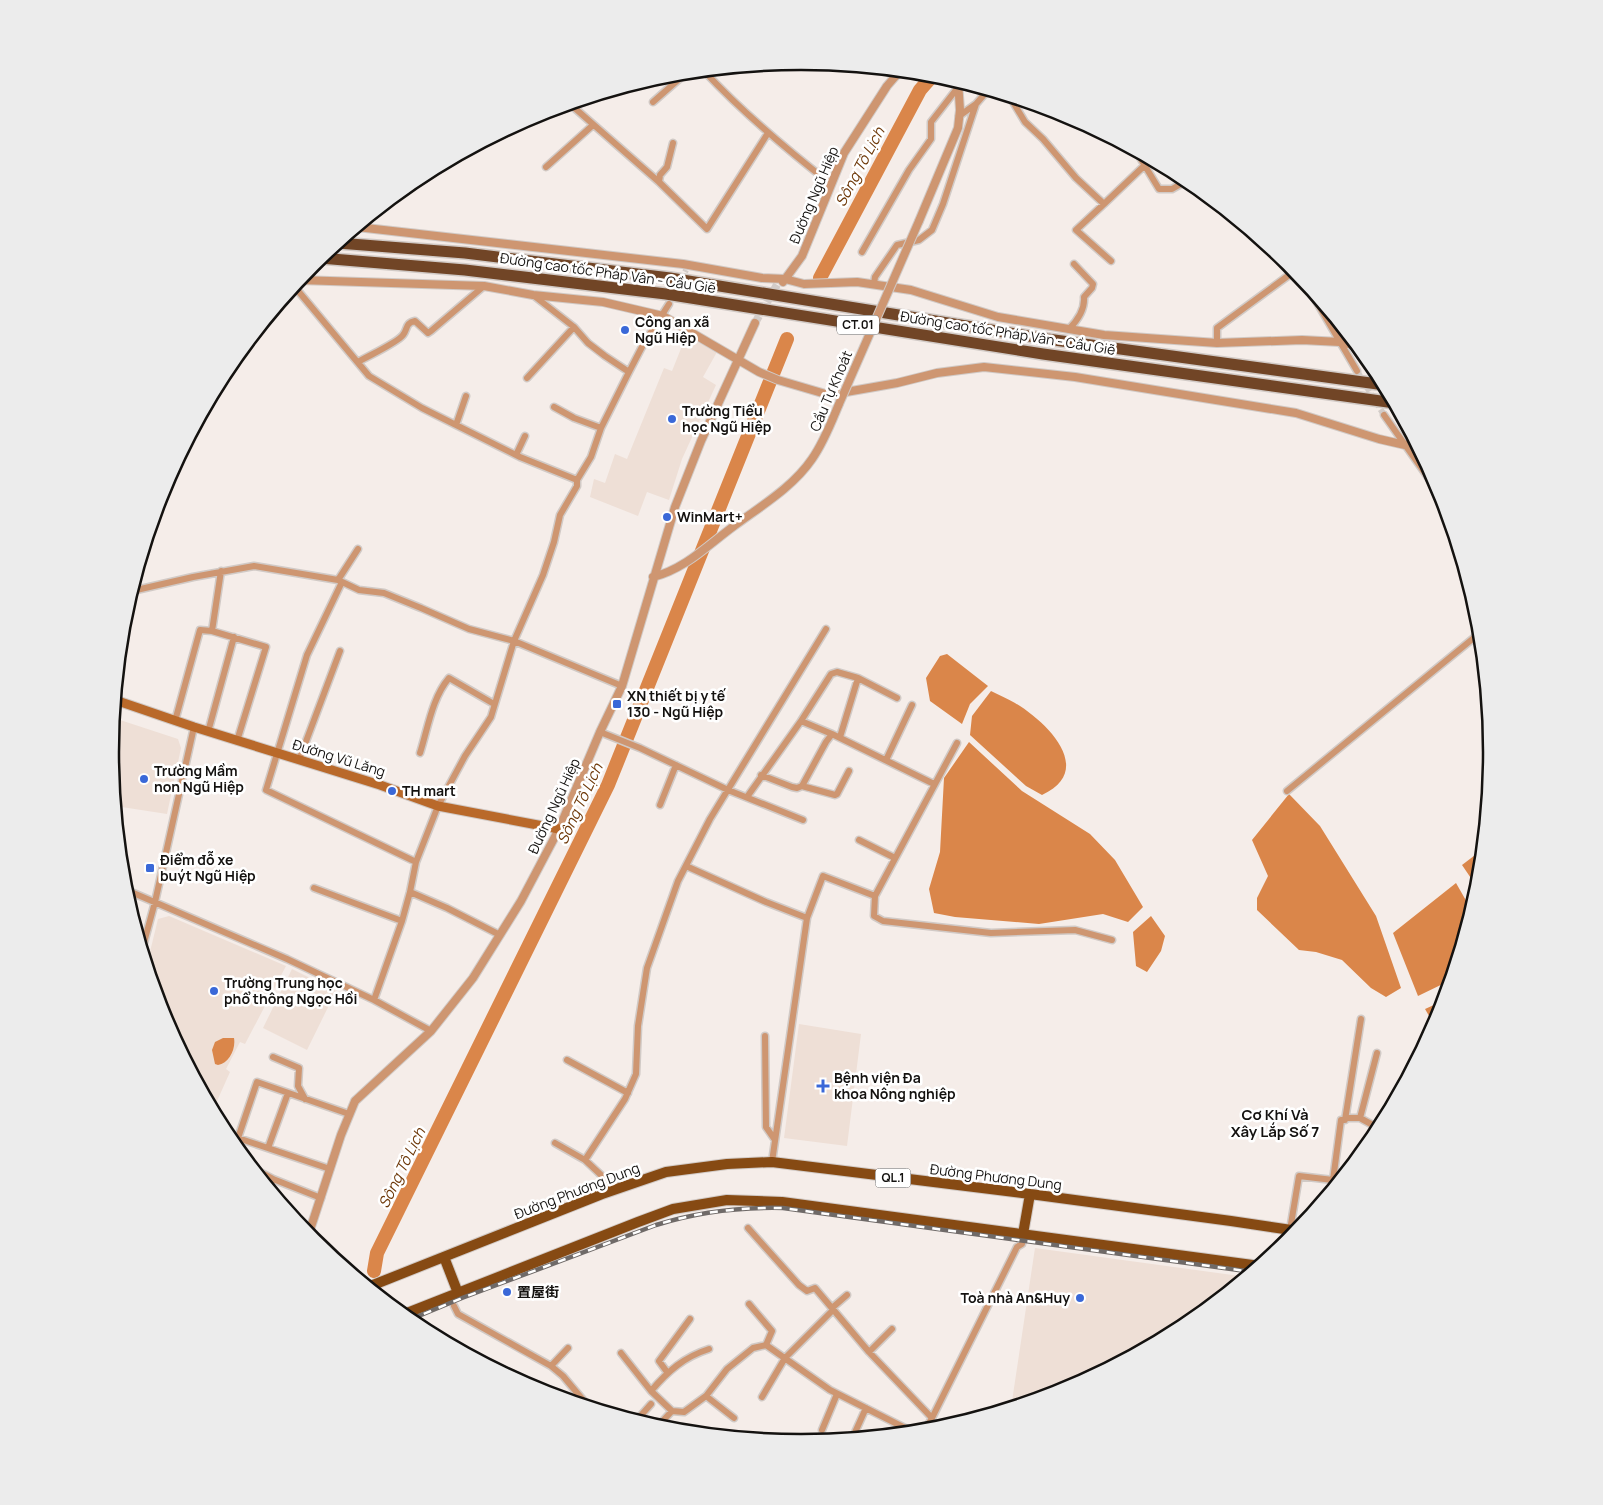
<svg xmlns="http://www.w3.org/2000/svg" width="1603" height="1505" viewBox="0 0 1603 1505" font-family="Manrope,'Noto Sans SC',sans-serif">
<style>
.built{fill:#eedfd6}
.water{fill:#da864a}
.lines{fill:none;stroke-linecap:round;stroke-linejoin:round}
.river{stroke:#da864a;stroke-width:14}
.minor-tunnel{stroke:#d3ccc8;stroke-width:6;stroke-dasharray:6 3;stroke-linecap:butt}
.tertiary-tunnel{stroke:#d3ccc8;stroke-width:8;stroke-dasharray:8 4;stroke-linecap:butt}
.minor-casing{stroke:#d1cac6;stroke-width:9}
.tertiary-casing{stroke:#d1cac6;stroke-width:10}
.secondary-casing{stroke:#d1cac6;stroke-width:11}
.trunk-casing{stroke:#d1cac6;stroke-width:12}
.motorway-casing{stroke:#d1cac6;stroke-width:14}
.minor{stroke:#ce9671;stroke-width:6}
.tertiary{stroke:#ce9671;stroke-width:8}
.secondary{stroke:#b9692a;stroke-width:9}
.trunk{stroke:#864a13;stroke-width:10}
.motorway{stroke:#714526;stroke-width:11}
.rail-casing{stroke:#6f6a68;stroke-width:4.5}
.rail{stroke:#fff;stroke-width:2.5;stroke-dasharray:8;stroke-linecap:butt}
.tertiary-bridge-casing{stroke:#d1cac6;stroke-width:10;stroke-linecap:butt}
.tertiary-bridge{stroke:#ce9671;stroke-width:8}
.poi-dot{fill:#3a68d8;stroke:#fff;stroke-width:2}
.labels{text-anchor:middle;stroke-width:5;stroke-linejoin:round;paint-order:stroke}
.shield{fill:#fff;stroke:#5a5958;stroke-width:1}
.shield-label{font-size:12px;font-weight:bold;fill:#141210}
.street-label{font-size:14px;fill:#141210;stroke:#fff}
.poi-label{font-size:14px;font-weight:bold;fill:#141210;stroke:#fff;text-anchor:start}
.water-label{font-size:15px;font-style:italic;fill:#6d3707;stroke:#fff}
.neighbourhood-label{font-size:15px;font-weight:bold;fill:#141210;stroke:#fff}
.rim{fill:none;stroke:#141210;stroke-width:2.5}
</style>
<rect width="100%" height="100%" fill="#f5ede9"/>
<path class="built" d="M 686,336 L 717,352 L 703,377 L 716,385 L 682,459 L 669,500 L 647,492 L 638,516 L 590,497 L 594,479 L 605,483 L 615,454 L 627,459 L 664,368 L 672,371 Z
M 114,718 L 178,739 L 181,748 L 167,814 L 115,806 L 110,752 Z
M 169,916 L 286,966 L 245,1044 L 240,1042 L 226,1069 L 230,1072 L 213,1110 L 163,1017 L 147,964 L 158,919 Z
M 292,969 L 336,991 L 307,1050 L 263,1028 Z
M 799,1024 L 861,1034 L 847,1146 L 784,1138 Z
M 1035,1248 L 1247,1277 L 1185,1327 L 1066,1391 L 1011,1408 Z"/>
<path class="water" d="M 947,654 L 988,686 L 970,704 L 962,724 L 930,701 L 926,678 L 940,656 Z
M 991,691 C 999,695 1008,699 1015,703 C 1047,722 1096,770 1042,795 L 1026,786 L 970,735 L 972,716 Z
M 969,742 L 1022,791 L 1090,834 L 1115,860 L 1143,907 L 1128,922 L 1103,914 L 1039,924 L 955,917 L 934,913 L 929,889 L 940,852 L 944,778 Z
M 1289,794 L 1320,826 L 1376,916 L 1401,988 L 1386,997 L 1371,988 L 1342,960 L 1316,952 L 1299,950 L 1257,910 L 1257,898 L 1268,876 L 1252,840 Z
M 1483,849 L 1479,888 L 1479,890 L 1462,865 Z
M 1456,883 L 1472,911 L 1451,980 L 1418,996 L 1393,933 Z
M 1151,916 L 1165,936 L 1161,951 L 1147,972 L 1136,966 L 1133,932 Z
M 1445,1000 L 1440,1017 L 1435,1026 L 1425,1009 Z
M 223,1038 L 234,1038 C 236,1049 229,1063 218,1065 L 215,1064 L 212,1050 L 215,1042 Z"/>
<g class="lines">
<path class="river" d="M 820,278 L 920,90 L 934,74
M 374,1271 L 377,1253 L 608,785 L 787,339"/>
<path class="minor-tunnel" d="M 673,296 L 686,270
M 1357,371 L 1384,415"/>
<path class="tertiary-tunnel" d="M 755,323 L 778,283"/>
<defs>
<path id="minor" d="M 886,70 L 894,77
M 704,71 C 743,113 786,149 831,184
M 1010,97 L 1025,122 L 1043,139 L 1076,178 L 1104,204 L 1076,230 L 1111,261
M 653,102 L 686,73
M 570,104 L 659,182 L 707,229 L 768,133
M 959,116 L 976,104 L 988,90
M 1136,151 L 1159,189 L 1172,189 L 1188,180
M 546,167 L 593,125
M 659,182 L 660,175 L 667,167 L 673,143
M 1104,204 L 1145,165
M 862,252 L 909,170 L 931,139 L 931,122 L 959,86
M 1305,282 L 1357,371
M 874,284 L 875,277 L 897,245 L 919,240 L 932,230 L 943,204 L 976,104
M 294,286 L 369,376 L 422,408 L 520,457 L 577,480
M 533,295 L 574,327 L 588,343 L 605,356 L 629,372
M 1069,329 C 1077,321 1085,309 1084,297 L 1092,288 L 1093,284 L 1074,264
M 1217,343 L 1217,328 L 1296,270
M 358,362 C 368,356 397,343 403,335 C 408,329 405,323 415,321 L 428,333 L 431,331 L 484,286
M 527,378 L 574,327
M 554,407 L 574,418 L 601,428
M 1384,415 L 1444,500
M 456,425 L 466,396
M 516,455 L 525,436
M 338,580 L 358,549
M 342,582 L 307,655 L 266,790 L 416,862
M 132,591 L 193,577 L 254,566 L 338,580 L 359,590 L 384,593 L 421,608 L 469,629 L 514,641 L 622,686
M 212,631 L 221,571
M 175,721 L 200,630 L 212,631 L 266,647 L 237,741
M 801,721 L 831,674 L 837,672 L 858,678
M 208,732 L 234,637
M 600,732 L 640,748 L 728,790 L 803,820
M 840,737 L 858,678 L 897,698
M 420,753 C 428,728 432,698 449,678 L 494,704
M 299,760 L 340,651
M 886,760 L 912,705
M 761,775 L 792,787 L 797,788 L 802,786 L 826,742 L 832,734 L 934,784
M 802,786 L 835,795 L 837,794 L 849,771
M 1287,791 L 1481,632
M 747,797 L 801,721 L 832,734
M 660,805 L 676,765
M 859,840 L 895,858
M 686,866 L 766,902 L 807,918
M 314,888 L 402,921
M 124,889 L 287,959 L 374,1000 L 431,1031
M 410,892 L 447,908 L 500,935
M 875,896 L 957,743
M 142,950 L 155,902 L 194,727
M 374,1000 L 402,921 L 410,892 L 416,862 L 438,806 L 465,756 L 491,717 L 514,641 L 543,575 L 554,542 L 560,515 L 577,486 L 577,480 L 591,457 L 601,428 L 629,372 L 644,343 L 669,304
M 765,1036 L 766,1127 L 775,1140
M 273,1057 L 299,1068 L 298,1086 L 305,1099
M 567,1060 L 628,1093
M 1346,1118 L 1360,1118 L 1380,1129
M 1360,1118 L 1377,1053
M 555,1143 L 585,1160 L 616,1189
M 268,1148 L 288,1093
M 585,1160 L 625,1099 L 636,1074 L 638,1026 L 647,968 L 678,881 L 710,819 L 826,629
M 772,1162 L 807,918 L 823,876 L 875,896 L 874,916 L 883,921 L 991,933 L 1075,930 L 1112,940
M 254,1169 L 273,1179
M 330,1169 L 238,1138 L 257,1082 L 349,1114
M 269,1188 L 273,1179 L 321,1198
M 748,1228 L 799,1285 L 807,1291 L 815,1288 L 869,1352 L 932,1418
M 1290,1230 L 1299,1176 L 1333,1180 L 1341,1120 L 1345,1120 L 1361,1019
M 454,1306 L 458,1314 L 551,1366 L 563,1376 L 589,1407
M 832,1308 L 847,1295
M 423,1327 L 423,1330
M 766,1345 L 830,1390 L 915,1433
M 869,1352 L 892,1329
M 621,1353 L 651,1391
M 551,1366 L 568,1348
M 667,1372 L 659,1361 L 690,1319
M 706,1396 L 734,1418
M 762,1397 L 785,1358 L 833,1310
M 672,1411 L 651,1391 C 668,1371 684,1357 709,1349
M 636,1421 L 651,1404
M 657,1427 L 672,1411 L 684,1412 L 706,1396 L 727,1369 L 753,1348 L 766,1345 L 772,1331 L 749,1304
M 822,1430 L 837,1394
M 924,1432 L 932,1418 L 1017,1247 L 1022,1244 L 1023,1234
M 852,1439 L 866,1408"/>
<path id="tertiary" d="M 919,221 L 958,128 L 960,110 L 958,81
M 357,227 L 683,264 L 762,278 L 785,279 L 804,284 L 857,282 L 911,290 L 998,317 L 1104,335 L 1217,343 L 1302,340 L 1340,342 L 1358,346
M 299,280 L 484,286 L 533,295 L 603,302 L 663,316 L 759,372 L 778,380 L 829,395 L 897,383 L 937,373 L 984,367 L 1075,377 L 1296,413 L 1379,439 L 1405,445 L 1417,444
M 783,282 L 802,256 L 844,153 L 887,86 L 900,71
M 653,577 C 685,569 708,545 734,526 C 761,506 793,487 812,459 C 824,442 831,423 839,404
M 308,1236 L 341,1135 L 355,1101 L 431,1031 L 473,978 L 521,901 L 559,829 L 600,732 L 622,686 L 675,507 L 701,441 L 755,323"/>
<path id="secondary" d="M 115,700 L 194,727 L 380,785 L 438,806 L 559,829"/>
<path id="trunk" d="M 1023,1234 L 1030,1194
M 1288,1244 L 1290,1230
M 444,1257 L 458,1293
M 368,1287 L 602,1194 L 666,1172 L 727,1164 L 772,1162 L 1030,1194 L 1231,1221 L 1298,1231
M 402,1315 L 638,1222 L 673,1209 L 727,1200 L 782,1202 L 1260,1266"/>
<path id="motorway" d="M 338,243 L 465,253 L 670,278 L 1047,339 L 1385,385
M 320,258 L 465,270 L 666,294 L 1043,354 L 1395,403"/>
</defs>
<use href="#minor" class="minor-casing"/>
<use href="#tertiary" class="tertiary-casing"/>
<use href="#secondary" class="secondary-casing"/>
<use href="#trunk" class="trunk-casing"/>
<use href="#motorway" class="motorway-casing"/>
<use href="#minor" class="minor"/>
<use href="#tertiary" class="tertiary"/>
<use href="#secondary" class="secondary"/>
<use href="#trunk" class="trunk"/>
<use href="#motorway" class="motorway"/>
<defs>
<path id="rail" d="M 409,1320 L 462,1298 L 656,1225 C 697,1212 741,1207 783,1208 L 1253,1272"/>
</defs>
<use href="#rail" class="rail-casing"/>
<use href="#rail" class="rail"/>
<defs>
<path id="tertiary-bridge" d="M 839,404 L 919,221"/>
</defs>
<use href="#tertiary-bridge" class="tertiary-bridge-casing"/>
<use href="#tertiary-bridge" class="tertiary-bridge"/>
</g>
<g class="poi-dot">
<circle cx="625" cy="330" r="5"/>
<circle cx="672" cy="419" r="5"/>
<circle cx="667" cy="517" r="5"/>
<rect x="612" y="699" width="10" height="10" rx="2.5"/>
<circle cx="144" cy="779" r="5"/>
<circle cx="392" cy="791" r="5"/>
<rect x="145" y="863" width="10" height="10" rx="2.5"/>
<circle cx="214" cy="991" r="5"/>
<path d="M820.5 1078.5h5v5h5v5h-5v5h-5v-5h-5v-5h5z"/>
<circle cx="507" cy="1292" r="5"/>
<circle cx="1080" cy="1298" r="5"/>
</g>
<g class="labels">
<g class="shield">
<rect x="837" y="315.5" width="42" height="19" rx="4"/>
<rect x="875.5" y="1168.5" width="35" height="19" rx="4"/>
</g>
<g class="shield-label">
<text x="858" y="329">CT.01</text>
<text x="893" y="1182">QL.1</text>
</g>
<g class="street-label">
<text transform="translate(814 195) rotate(-67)" y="5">Đường Ngũ Hiệp</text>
<text transform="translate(608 273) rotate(8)" y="5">Đường cao tốc Pháp Vân - Cầu Giẽ</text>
<text transform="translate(1008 333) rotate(9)" y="5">Đường cao tốc Pháp Vân - Cầu Giẽ</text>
<text transform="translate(831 391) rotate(-67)" y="5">Cầu Tự Khoát</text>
<text transform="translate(339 758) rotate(17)" y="5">Đường Vũ Lăng</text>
<text transform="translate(554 806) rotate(-65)" y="5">Đường Ngũ Hiệp</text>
<text transform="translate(996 1177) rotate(7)" y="5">Đường Phương Dung</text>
<text transform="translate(577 1191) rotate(-21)" y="5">Đường Phương Dung</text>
</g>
<g class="poi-label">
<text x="635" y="327">Công an xã<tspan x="635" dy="16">Ngũ Hiệp</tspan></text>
<text x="682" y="416">Trường Tiểu<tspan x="682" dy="16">học Ngũ Hiệp</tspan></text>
<text x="677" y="522">WinMart+</text>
<text x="627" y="701">XN thiết bị y tế<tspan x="627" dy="16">130 - Ngũ Hiệp</tspan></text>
<text x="154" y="776">Trường Mầm<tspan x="154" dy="16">non Ngũ Hiệp</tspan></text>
<text x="402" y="796">TH mart</text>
<text x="160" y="865">Điểm đỗ xe<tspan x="160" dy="16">buýt Ngũ Hiệp</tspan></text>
<text x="224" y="988">Trường Trung học<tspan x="224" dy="16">phổ thông Ngọc Hồi</tspan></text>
<text x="834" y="1083">Bệnh viện Đa<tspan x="834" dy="16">khoa Nông nghiệp</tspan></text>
<text x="517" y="1297">置屋街</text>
<text x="1070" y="1303" text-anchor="end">Toà nhà An&amp;Huy</text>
</g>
<g class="water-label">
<text transform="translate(860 167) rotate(-62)" y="5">Sông Tô Lịch</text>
<text transform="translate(580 804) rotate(-65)" y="5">Sông Tô Lịch</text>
<text transform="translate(402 1168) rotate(-64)" y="5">Sông Tô Lịch</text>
</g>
<g class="neighbourhood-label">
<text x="1275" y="1120">Cơ Khí Và<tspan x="1275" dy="17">Xây Lắp Số 7</tspan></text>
</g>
</g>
<path d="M0 0H1603V1505H0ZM119 752a682 682 0 1 1 1364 0a682 682 0 1 1-1364 0Z" fill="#ececec" fill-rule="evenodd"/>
<path class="rim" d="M119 752a682 682 0 1 1 1364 0a682 682 0 1 1-1364 0Z"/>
</svg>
